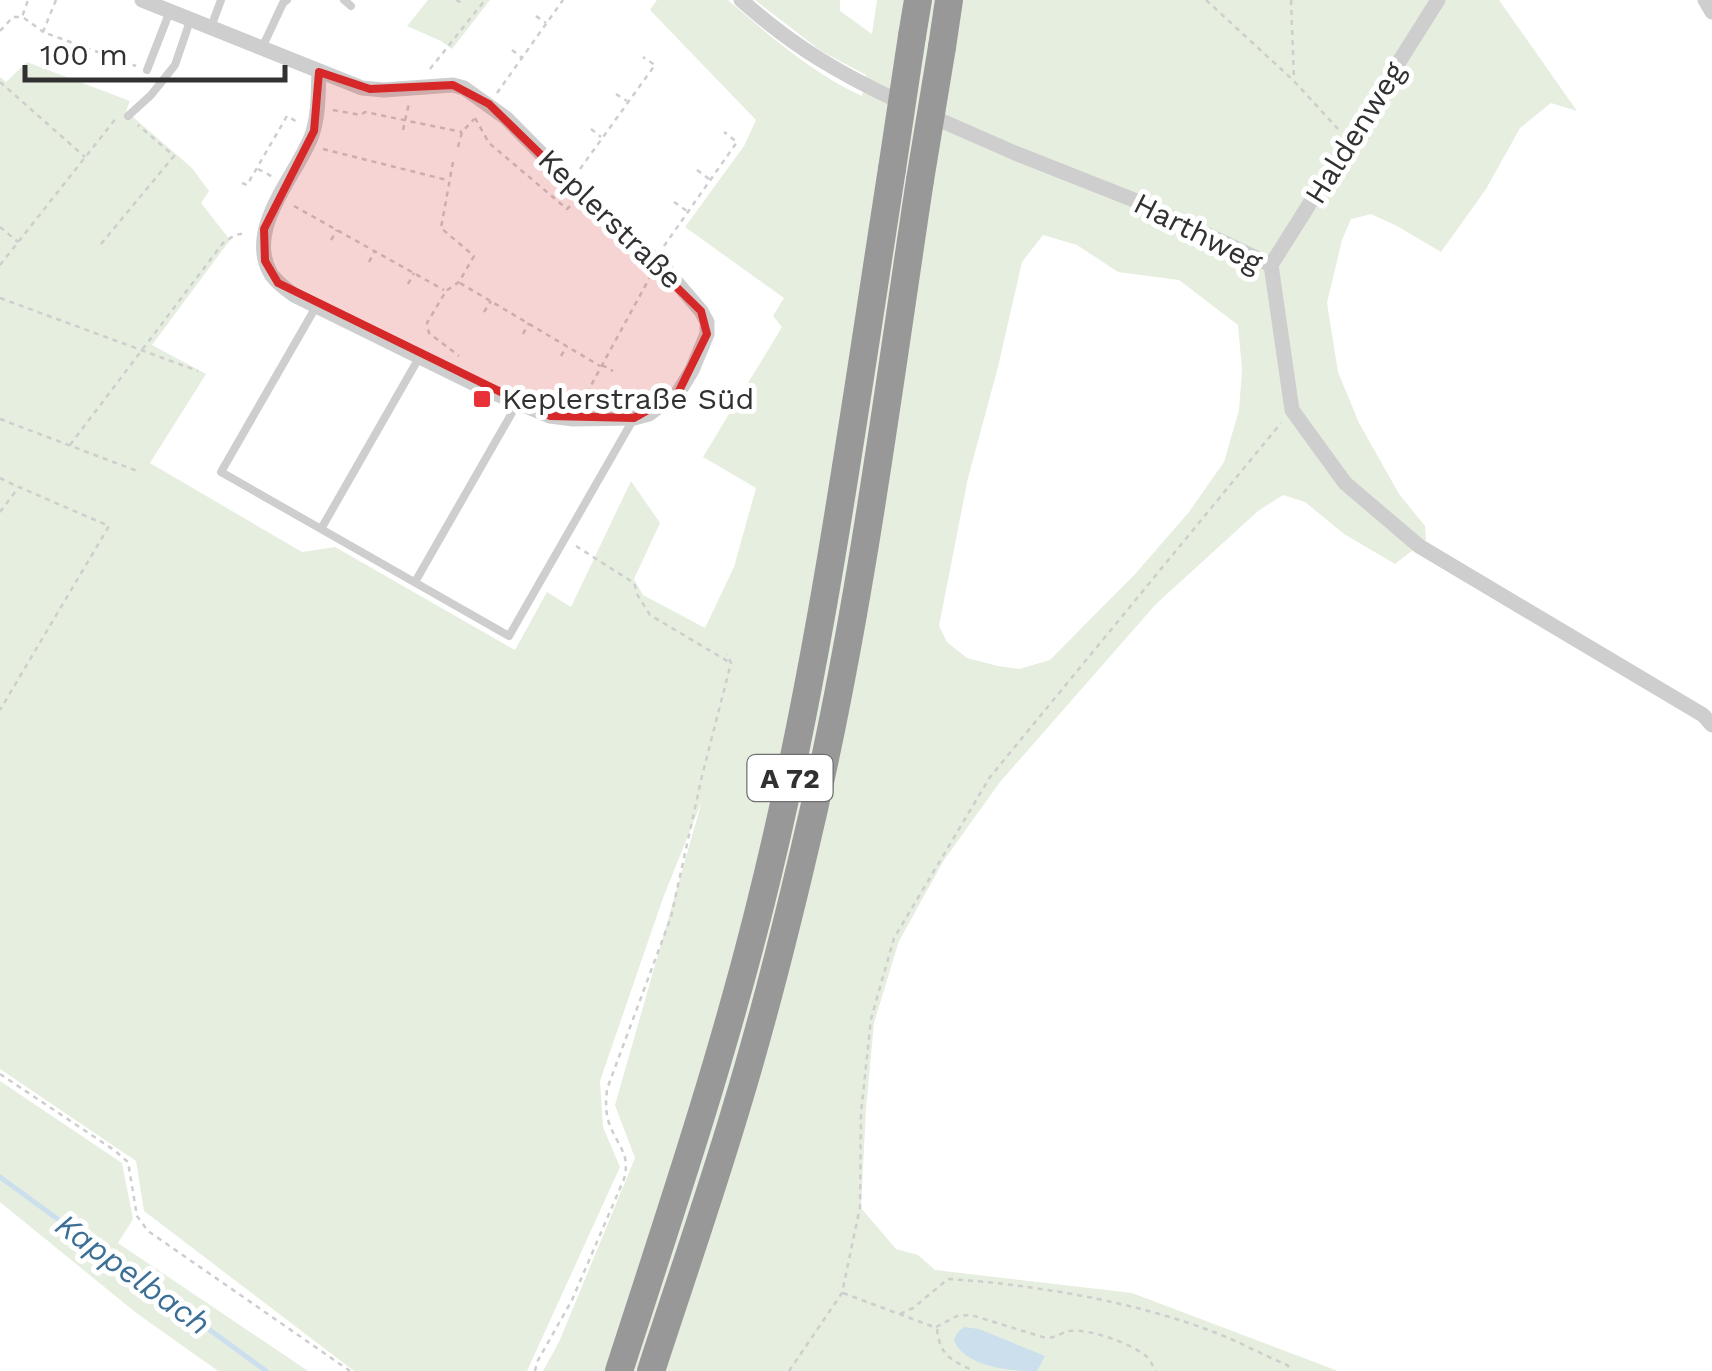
<svg xmlns="http://www.w3.org/2000/svg" width="1712" height="1371" viewBox="0 0 1712 1371" font-family="'Work Sans',sans-serif">
<style>
.green{fill:#e6eedf;fill-rule:evenodd}
.water{fill:#cbdfed}
.lines{fill:none;stroke-linecap:round;stroke-linejoin:round}
.stream{stroke:#cbdfed;stroke-width:5}
.path{stroke:#cecece;stroke-width:2.5;stroke-dasharray:5 5;stroke-linecap:butt}
.lane{stroke:#cecece;stroke-width:8}
.street{stroke:#cecece;stroke-width:15}
.highway{stroke:#989898;stroke-width:28}
.highway-bridge{stroke:#989898;stroke-width:28}
.marked{fill:#d62828;fill-opacity:0.2;stroke:#d62828;stroke-width:8;stroke-linejoin:round}
.poi-dot{fill:#e93138;stroke:#fff;stroke-width:4}
.labels{text-anchor:middle;stroke-width:10;stroke-linejoin:round;paint-order:stroke}
.shield{fill:#fff;stroke:#6f6f6f;stroke-width:2.5}
.shield-label{font-size:28px;font-weight:bold;fill:#313131}
.street-label{font-size:30px;fill:#313131;stroke:#fff}
.poi-label{font-size:30px;fill:#313131;stroke:#fff;text-anchor:start}
.water-label{font-size:32px;font-style:italic;fill:#3c6f95;stroke:#fff}
</style>
<rect width="100%" height="100%" fill="#fff"/>
<path class="green" d="M 428,0 L 490,0 L 452,49 L 441,41 L 407,26 Z
M 657,0 L 728,0 C 770,36 812,73 862,96 L 866,75 L 821,51 L 755,0 L 840,0 L 840,11 L 872,34 L 877,0 L 1499,0 L 1577,111 L 1551,103 L 1520,128 L 1486,189 L 1441,252 L 1397,226 L 1371,214 L 1351,219 L 1342,240 L 1327,303 L 1338,372 L 1359,423 L 1399,494 L 1425,526 L 1426,540 L 1395,564 L 1344,534 L 1305,502 L 1283,495 L 1258,511 L 1156,604 L 1000,782 L 944,860 L 899,941 L 874,1023 L 866,1109 L 861,1208 L 896,1249 L 918,1255 L 935,1270 L 1132,1293 L 1338,1371 L 543,1371 L 559,1342 L 635,1158 L 615,1105 L 702,801 L 663,898 L 600,1081 L 603,1127 L 620,1167 L 527,1371 L 354,1371 L 144,1211 L 136,1161 L 0,1069 L 0,77 L 6,82 L 27,62 L 130,101 L 126,111 L 192,168 L 209,191 L 201,203 L 230,240 L 152,345 L 206,374 L 150,463 L 302,552 L 335,547 L 515,650 L 547,592 L 571,607 L 631,481 L 660,523 L 634,579 L 643,595 L 705,628 L 734,567 L 756,488 L 703,457 L 782,327 L 773,316 L 784,298 L 685,227 L 744,146 L 756,120 L 650,10 ZM 1043,235 L 1077,245 L 1118,272 L 1179,280 L 1238,325 L 1242,370 L 1239,410 L 1224,462 L 1189,512 L 1136,573 L 1050,660 L 1019,669 L 998,666 L 967,658 L 947,642 L 939,626 L 968,478 L 998,367 L 1022,262 Z
M 0,1081 L 122,1163 L 133,1219 L 118,1243 L 308,1371 L 218,1371 L 135,1312 L 0,1202 Z"/>
<path class="water" d="M 964,1327 L 979,1329 L 1045,1356 L 1037,1371 C 1011,1371 967,1368 954,1341 L 957,1333 Z"/>
<g class="lines">
<path class="stream" d="M 0,1177 L 266,1371"/>
<path class="path" d="M 56,0 L 43,32 L 136,66
M 456,0 L 464,4
M 1206,0 L 1294,81 L 1338,129
M 1291,0 L 1294,80
M 536,16 L 546,23
M 24,18 L 42,31
M 0,31 L 13,17 L 22,17 L 28,0
M 512,50 L 521,57
M 430,69 L 485,0
M 0,82 L 85,157
M 497,93 L 563,0
M 616,94 L 627,101
M 333,110 L 361,115 L 365,112 L 462,132
M 475,118 L 489,143 L 567,209 L 570,206
M 591,129 L 601,137
M 403,130 L 409,103
M 458,147 L 462,132 L 474,119
M 323,149 L 447,180
M 453,162 L 441,228 L 474,256 L 459,282 L 446,291 L 427,323 L 429,333 L 459,356
M 258,169 L 273,177
M 580,169 L 655,65 L 643,57
M 697,170 L 709,179
M 242,183 L 247,185 L 287,116 L 299,123
M 674,202 L 687,211
M 294,206 L 444,290
M 0,227 L 18,242
M 331,240 L 337,230
M 101,244 L 174,156 L 138,125
M 664,246 L 737,142 L 724,132
M 369,262 L 375,251
M 0,265 L 117,117
M 460,283 L 600,366
M 408,284 L 414,273
M 0,298 L 198,371
M 484,312 L 491,301
M 523,334 L 529,323
M 561,356 L 567,346
M 602,365 L 613,371
M 582,402 L 650,277
M 0,419 L 137,471
M 70,445 L 223,243 L 235,235 L 246,233
M 0,478 L 18,487
M 0,512 L 19,487 L 109,526 L 0,710
M 576,546 L 634,583 L 638,596 L 650,615 L 729,662
M 0,1074 L 114,1150 L 128,1162 L 137,1216 L 148,1231 L 350,1371
M 843,1293 L 934,1327
M 900,1314 L 913,1308 L 948,1279 C 1031,1284 1138,1302 1216,1333 C 1240,1342 1263,1355 1287,1365 L 1293,1371
M 936,1327 L 957,1316 L 971,1315 L 1046,1338 C 1056,1338 1060,1333 1069,1331 C 1089,1328 1133,1344 1147,1357 C 1151,1362 1153,1366 1156,1371
M 937,1329 C 940,1356 951,1360 974,1371
M 535,1371 L 537,1362 L 572,1300 L 624,1179 C 631,1153 617,1146 609,1123 C 605,1111 606,1101 607,1089 L 671,917 L 702,776 L 731,663 L 727,654
M 789,1371 L 842,1293 L 860,1207 L 861,1113 L 871,1019 L 894,938 L 990,777 L 1281,423"/>
<path class="lane" d="M 344,0 L 351,6
M 211,27 L 221,0
M 262,48 L 283,3 L 287,0
M 147,70 L 170,11
M 128,116 L 151,95 L 175,65 L 191,18
M 317,305 L 221,472 L 509,636 L 634,418
M 321,529 L 420,356
M 415,582 L 517,404"/>
<path class="street" d="M 142,0 L 362,88 L 384,90 L 453,85 L 464,88 L 506,118 L 580,193 L 666,270 L 701,311 L 707,322 L 707,334 L 692,370 L 678,393 L 649,414 L 634,418 L 573,419 L 550,416 L 487,390 L 294,295 C 286,289 277,283 271,274 C 244,229 297,175 312,135 C 319,114 318,93 319,72
M 741,0 C 794,47 841,75 905,104
M 1705,0 L 1712,12
M 926,114 L 1015,153 L 1134,200 L 1271,265
M 1271,265 L 1292,410 L 1345,483 L 1419,546 L 1703,715 L 1712,725
M 1271,265 L 1438,0"/>
<path class="highway" d="M 912,36 L 918,0
M 942,47 L 949,0
M 619,1371 C 668,1220 719,1069 758,914 C 820,670 853,418 892,169
M 651,1371 C 679,1285 709,1199 735,1112 C 765,1014 790,913 813,813 C 861,605 888,391 920,180"/>
<path class="highway-bridge" d="M 892,169 L 912,36
M 920,180 L 942,47"/>
</g>
<path class="marked" d="M 319,72 L 370,89 L 453,85 L 489,104 L 701,311 L 707,334 L 678,393 L 634,418 L 550,416 L 278,283 L 265,261 L 264,229 L 314,131 Z"/>
<rect class="poi-dot" x="472" y="389" width="20" height="20" rx="5"/>
<g class="labels">
<rect class="shield" x="747.5" y="755" width="85" height="46" rx="8"/>
<g class="shield-label">
<text x="790" y="788">A 72</text>
</g>
<g class="street-label">
<text transform="translate(1355 133) rotate(-58)" y="10">Haldenweg</text>
<text transform="translate(610 219) rotate(44)" y="10">Keplerstraße</text>
<text transform="translate(1198 233) rotate(27)" y="10">Harthweg</text>
</g>
<g class="poi-label">
<text x="502" y="409">Keplerstraße Süd</text>
</g>
<g class="water-label">
<text transform="translate(133 1274) rotate(36)" y="11">Kappelbach</text>
</g>
</g>
<path d="M25 65v15h260v-15" fill="none" stroke="#313131" stroke-width="5"/>
<text x="40" y="65" font-size="30" fill="#313131" stroke="#ffffff" stroke-width="8" paint-order="stroke">100 m</text>
</svg>
